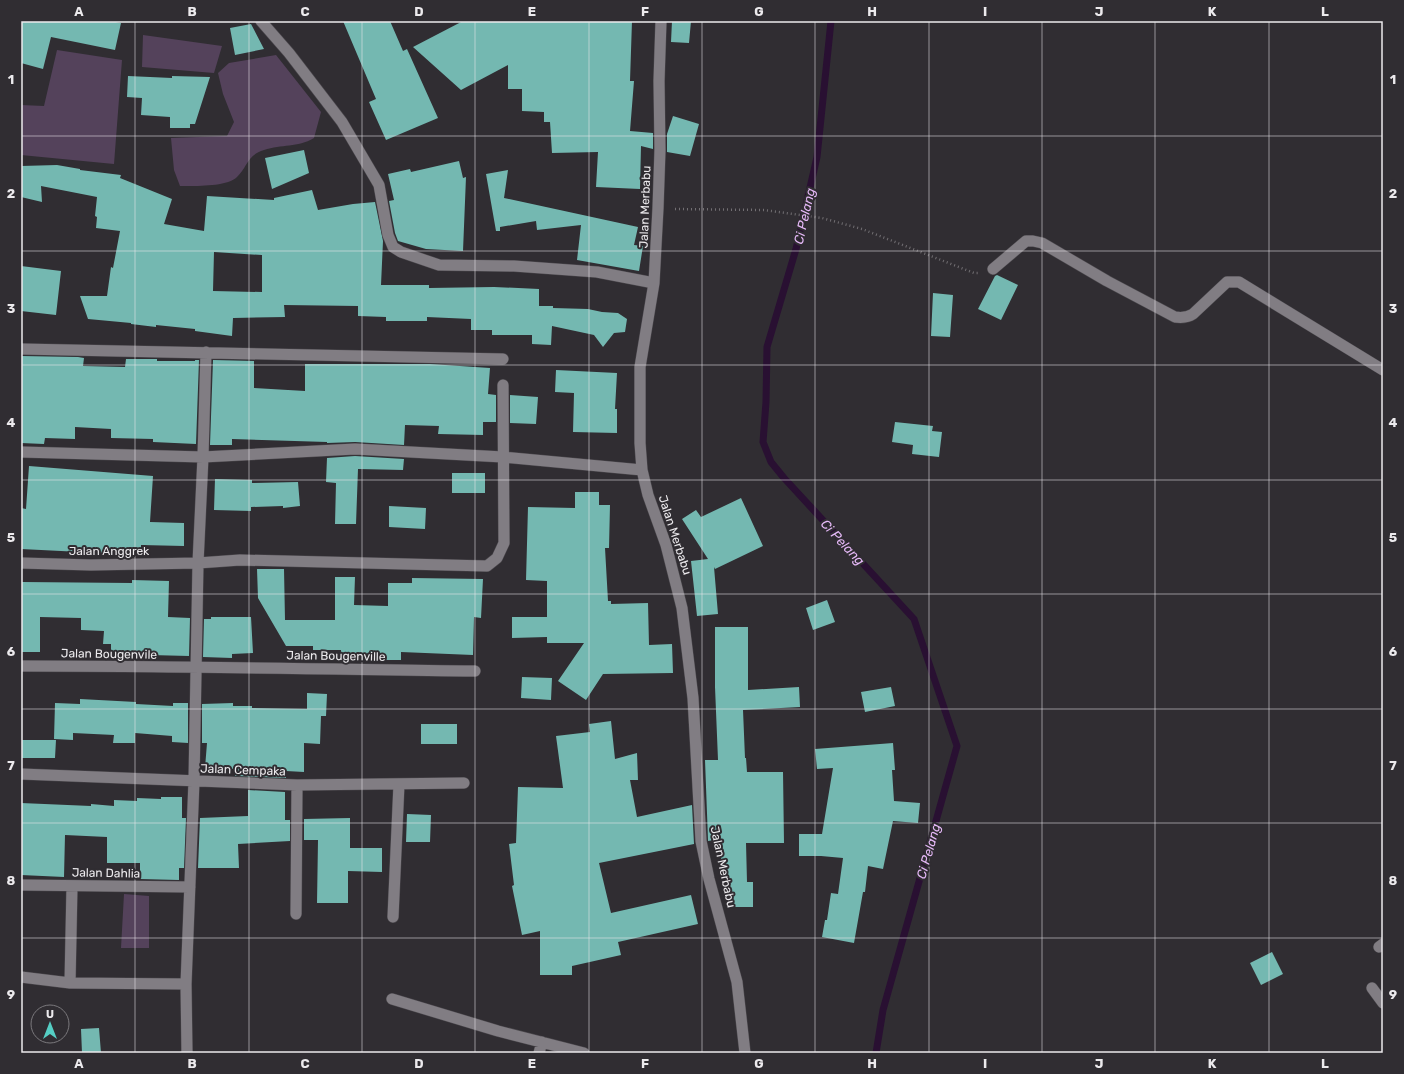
<svg xmlns="http://www.w3.org/2000/svg" width="1404" height="1074" viewBox="0 0 1404 1074" font-family="Rubik,sans-serif">
<style>
.green{fill:#54425b}
.lines{fill:none;stroke-linecap:round;stroke-linejoin:round}
.stream{stroke:#291032;stroke-width:7}
.building{fill:#74b8b1;fill-rule:evenodd}
.minor-casing{stroke:#4b484d;stroke-width:12}
.path{stroke:#726f73;stroke-width:2.5;stroke-dasharray:1 3;stroke-linecap:butt}
.minor{stroke:#817d83;stroke-width:11}
.grid{fill:none;stroke:#eceaed;stroke-width:1;stroke-opacity:0.55}
.labels{text-anchor:middle;stroke-width:4;stroke-linejoin:round;paint-order:stroke}
.street-label{font-size:12px;fill:#eceaed;stroke:#302d32}
.water-label{font-size:13px;font-style:italic;fill:#e6b9f8;stroke:#302d32}
.neatline{fill:none;stroke:#eceaed;stroke-width:1.5}
.grid-label{font-size:13px;text-anchor:middle;font-weight:bold;fill:#eceaed}
</style>
<rect width="100%" height="100%" fill="#302d32"/>
<path class="green" d="M 143,35 L 222,46 L 214,73 L 142,67 Z
M 57,50 L 122,60 L 114,164 L 21,155 L 21,105 L 44,106 Z
M 276,55 L 321,112 L 314,138 C 297,148 282,144 264,150 C 247,155 247,168 237,177 C 227,187 194,186 180,186 L 174,170 L 171,138 L 227,136 L 234,122 L 223,94 L 218,73 L 229,63 Z
M 124,894 L 149,896 L 149,948 L 121,948 Z"/>
<g class="lines">
<path class="stream" d="M 831,21 L 817,157 L 796,249 L 767,347 L 766,402 L 763,442 L 771,462 L 784,478 L 914,619 L 957,746 L 883,1010 L 876,1053"/>
</g>
<path class="building" d="M 21,21 L 110,21 L 121,23 L 115,50 L 51,37 L 43,69 L 21,63 Z
M 343,21 L 390,21 L 403,51 L 407,49 L 438,118 L 386,140 L 369,102 L 376,99 Z
M 463,21 L 632,21 L 630,81 L 634,81 L 630,131 L 653,133 L 653,149 L 641,146 L 640,189 L 596,187 L 598,152 L 552,153 L 550,122 L 544,122 L 544,112 L 522,111 L 522,89 L 508,89 L 508,65 L 461,90 L 413,47 Z
M 672,21 L 691,21 L 689,43 L 671,42 Z
M 251,24 L 264,49 L 235,55 L 230,28 Z
M 128,76 L 172,78 L 172,76 L 210,77 L 195,124 L 190,124 L 190,128 L 170,128 L 170,117 L 141,115 L 142,98 L 127,97 Z
M 673,116 L 699,124 L 690,156 L 667,152 L 667,134 Z
M 304,150 L 309,173 L 272,189 L 265,158 Z
M 459,161 L 463,178 L 466,177 L 463,251 L 426,249 L 398,241 L 395,233 L 389,201 L 394,200 L 388,174 L 410,169 L 411,172 Z
M 57,165 L 80,169 L 80,170 L 121,175 L 120,178 L 172,199 L 164,224 L 204,231 L 207,196 L 274,200 L 274,198 L 312,190 L 318,210 L 353,204 L 375,202 L 383,241 L 381,285 L 429,285 L 429,288 L 494,287 L 539,289 L 539,306 L 553,306 L 553,308 L 588,309 L 602,312 L 618,313 L 627,319 L 625,332 L 614,333 L 603,347 L 594,335 L 552,326 L 551,345 L 532,344 L 532,335 L 492,335 L 492,330 L 471,330 L 471,319 L 427,317 L 427,321 L 386,321 L 386,317 L 358,316 L 358,306 L 284,305 L 285,317 L 233,318 L 232,336 L 195,331 L 195,329 L 156,325 L 156,327 L 131,324 L 131,323 L 88,319 L 80,296 L 107,296 L 111,267 L 113,268 L 120,231 L 96,228 L 97,217 L 95,216 L 97,197 L 41,186 L 42,202 L 21,197 L 21,166 ZM 214,252 L 262,255 L 262,292 L 213,291 Z
M 508,170 L 504,198 L 638,227 L 634,245 L 643,246 L 639,271 L 577,260 L 581,225 L 537,230 L 536,221 L 500,227 L 500,231 L 496,231 L 486,174 Z
M 21,266 L 61,271 L 56,315 L 21,311 Z
M 997,275 L 1018,285 L 1001,320 L 978,309 L 995,276 Z
M 933,293 L 953,295 L 950,337 L 931,336 Z
M 21,356 L 78,357 L 84,358 L 83,366 L 125,367 L 126,359 L 157,359 L 157,361 L 195,361 L 195,360 L 199,360 L 196,444 L 153,442 L 153,439 L 111,438 L 111,429 L 75,427 L 75,439 L 45,438 L 44,444 L 21,443 Z
M 213,360 L 254,361 L 254,388 L 305,391 L 305,364 L 430,364 L 490,368 L 488,394 L 496,395 L 496,422 L 483,422 L 483,435 L 438,434 L 439,426 L 405,425 L 404,445 L 355,442 L 327,443 L 327,442 L 232,439 L 232,445 L 210,445 Z
M 556,370 L 617,373 L 615,409 L 617,409 L 617,433 L 573,432 L 574,393 L 555,392 Z
M 510,395 L 538,397 L 536,424 L 510,423 Z
M 895,422 L 933,426 L 932,431 L 942,432 L 939,457 L 912,454 L 913,445 L 892,442 Z
M 355,456 L 404,459 L 403,470 L 358,469 L 356,524 L 335,524 L 336,483 L 326,482 L 327,458 Z
M 29,466 L 153,476 L 150,522 L 184,523 L 184,546 L 141,545 L 141,555 L 21,549 L 21,508 L 26,509 Z
M 452,473 L 485,473 L 485,493 L 452,493 Z
M 215,479 L 252,480 L 252,483 L 298,482 L 300,506 L 283,508 L 283,506 L 251,507 L 251,511 L 214,510 Z
M 575,492 L 599,492 L 599,505 L 610,505 L 609,548 L 605,548 L 608,601 L 611,601 L 611,604 L 648,603 L 649,645 L 672,644 L 673,673 L 603,674 L 586,700 L 558,681 L 584,643 L 547,643 L 547,637 L 512,638 L 512,617 L 547,617 L 547,581 L 526,580 L 528,507 L 575,508 Z
M 741,498 L 763,546 L 715,569 L 714,567 L 718,614 L 697,616 L 691,561 L 708,559 L 682,519 L 696,510 L 701,517 Z
M 389,506 L 426,508 L 425,529 L 389,527 Z
M 257,569 L 284,569 L 285,620 L 335,620 L 335,577 L 355,577 L 354,605 L 388,606 L 388,583 L 412,583 L 412,578 L 483,579 L 481,618 L 474,617 L 473,655 L 401,652 L 401,660 L 341,660 L 341,650 L 313,650 L 313,646 L 286,646 L 258,598 Z
M 132,580 L 169,581 L 168,617 L 190,618 L 189,656 L 111,654 L 111,644 L 103,644 L 104,631 L 81,630 L 81,618 L 40,617 L 40,652 L 22,652 L 22,582 L 132,583 Z
M 827,600 L 835,622 L 813,630 L 806,608 Z
M 211,617 L 251,617 L 253,653 L 232,654 L 232,658 L 203,657 L 204,619 L 211,619 Z
M 715,627 L 748,627 L 748,690 L 799,687 L 800,707 L 743,710 L 745,758 L 746,758 L 747,772 L 783,772 L 784,843 L 746,843 L 747,882 L 753,882 L 753,907 L 728,907 L 728,877 L 721,878 L 721,839 L 708,841 L 708,840 L 705,760 L 718,760 L 715,687 Z
M 522,677 L 552,678 L 551,700 L 521,698 Z
M 891,687 L 895,706 L 865,712 L 861,692 Z
M 307,693 L 327,694 L 326,716 L 321,716 L 320,744 L 304,743 L 304,772 L 286,771 L 286,778 L 235,776 L 235,769 L 205,768 L 207,743 L 202,743 L 202,704 L 233,703 L 233,706 L 252,706 L 252,708 L 307,709 Z
M 80,699 L 136,702 L 136,704 L 173,706 L 173,703 L 188,703 L 188,743 L 172,742 L 172,736 L 135,733 L 135,743 L 113,743 L 114,735 L 73,733 L 73,740 L 54,739 L 55,703 L 80,704 Z
M 611,721 L 615,759 L 637,753 L 638,780 L 630,780 L 637,817 L 692,805 L 694,844 L 599,863 L 611,913 L 691,895 L 698,924 L 618,942 L 621,955 L 572,966 L 572,975 L 540,975 L 540,931 L 522,935 L 512,886 L 514,885 L 509,844 L 516,843 L 518,787 L 563,788 L 556,736 L 590,732 L 589,724 Z
M 421,724 L 457,724 L 457,744 L 421,744 Z
M 21,740 L 56,740 L 55,758 L 21,758 Z
M 893,743 L 895,770 L 892,770 L 894,801 L 920,803 L 918,823 L 893,821 L 883,869 L 868,866 L 865,892 L 863,892 L 854,943 L 822,937 L 825,920 L 827,920 L 831,893 L 838,894 L 843,858 L 821,856 L 799,856 L 799,834 L 822,834 L 833,768 L 817,769 L 815,749 Z
M 248,790 L 285,792 L 285,820 L 290,820 L 290,841 L 238,844 L 239,868 L 198,868 L 200,818 L 248,816 Z
M 161,797 L 182,797 L 182,818 L 186,818 L 184,868 L 179,868 L 179,880 L 140,879 L 140,863 L 107,863 L 107,837 L 65,835 L 64,877 L 21,875 L 21,803 L 91,806 L 91,804 L 114,806 L 114,800 L 137,801 L 137,798 L 161,799 Z
M 407,814 L 431,815 L 430,842 L 406,842 Z
M 350,818 L 350,848 L 382,848 L 382,872 L 348,871 L 348,903 L 317,903 L 318,840 L 304,840 L 304,819 Z
M 1272,952 L 1283,974 L 1261,985 L 1250,963 Z
M 99,1028 L 101,1053 L 82,1053 L 81,1029 Z"/>
<g class="lines">
<defs>
<path id="minor" d="M 261,21 L 289,53 L 342,122 L 379,185 L 388,235 L 393,247 L 401,252 L 439,265 L 514,266 L 597,272 L 654,283
M 661,21 L 659,81 L 660,150 L 658,208 L 654,283 L 640,367 L 640,443 L 642,470 L 648,495 L 666,545 L 682,608 L 693,698 L 701,841 L 709,879 L 737,982 L 745,1053
M 993,269 L 1026,241 L 1033,241 L 1042,243 L 1107,281 L 1175,317 C 1182,318 1187,318 1193,314 L 1227,282 L 1239,282 L 1383,370
M 21,349 L 503,359
M 21,452 L 203,457 L 355,449 L 503,457 L 642,470
M 21,563 L 91,565 L 198,563 L 240,560 L 487,566 L 497,558 L 504,543 L 503,385
M 21,666 C 172,666 324,669 475,671
M 21,774 L 297,785 L 464,783
M 21,885 L 190,887
M 296,914 L 297,785
M 393,917 L 399,784
M 1379,947 L 1383,944
M 21,977 L 70,983 L 186,984
M 70,983 L 72,886
M 1372,988 L 1383,1003
M 392,999 L 498,1031 L 584,1053
M 187,1053 L 186,984 L 194,781 L 198,563 L 203,457 L 206,352
M 539,1053 L 542,1042"/>
</defs>
<use href="#minor" class="minor-casing"/>
<path class="path" d="M 675,209 L 764,210 L 822,218 L 862,229 L 974,273 L 978,273"/>
<use href="#minor" class="minor"/>
</g>
<path class="grid" d="M 135,21 L 135,1053M 249,21 L 249,1053M 362,21 L 362,1053M 475,21 L 475,1053M 589,21 L 589,1053M 702,21 L 702,1053M 815,21 L 815,1053M 929,21 L 929,1053M 1042,21 L 1042,1053M 1155,21 L 1155,1053M 1269,21 L 1269,1053M 21,136 L 1383,136M 21,251 L 1383,251M 21,365 L 1383,365M 21,480 L 1383,480M 21,594 L 1383,594M 21,709 L 1383,709M 21,823 L 1383,823M 21,938 L 1383,938"/>
<g class="labels">
<g class="street-label">
<text transform="translate(645 207) rotate(-88)" y="4">Jalan Merbabu</text>
<text transform="translate(675 535) rotate(72)" y="4">Jalan Merbabu</text>
<text x="109" y="555">Jalan Anggrek</text>
<text transform="translate(109 654) rotate(1)" y="4">Jalan Bougenvile</text>
<text transform="translate(336 656) rotate(1)" y="4">Jalan Bougenville</text>
<text transform="translate(243 770) rotate(2)" y="4">Jalan Cempaka</text>
<text transform="translate(723 867) rotate(78)" y="4">Jalan Merbabu</text>
<text transform="translate(106 873) rotate(1)" y="4">Jalan Dahlia</text>
</g>
<g class="water-label">
<text transform="translate(804 216) rotate(-77)" y="5">Ci Pelang</text>
<text transform="translate(843 542) rotate(47)" y="5">Ci Pelang</text>
<text transform="translate(928 851) rotate(-74)" y="5">Ci Pelang</text>
</g>
</g>
<rect width="1404" height="1074" fill="none" stroke="#302d32" stroke-width="44"/>
<g transform="translate(50 1024)"><circle r="19" fill="#302d32" stroke="#7b797d"/>
<path d="M0-3L7 15L0 10L-7 15Z" fill="#55cec4"/>
<text y="-6" font-size="11" font-weight="bold" text-anchor="middle" fill="#eceaed">U</text>
</g>
<rect x="22" y="22" width="1360" height="1030" class="neatline"/>
<g class="grid-label">
<text x="79" y="16">A</text>
<text x="192" y="16">B</text>
<text x="305" y="16">C</text>
<text x="419" y="16">D</text>
<text x="532" y="16">E</text>
<text x="645" y="16">F</text>
<text x="759" y="16">G</text>
<text x="872" y="16">H</text>
<text x="985" y="16">I</text>
<text x="1099" y="16">J</text>
<text x="1212" y="16">K</text>
<text x="1325" y="16">L</text>
<text x="11" y="84">1</text>
<text x="1393" y="84">1</text>
<text x="11" y="198">2</text>
<text x="1393" y="198">2</text>
<text x="11" y="313">3</text>
<text x="1393" y="313">3</text>
<text x="11" y="427">4</text>
<text x="1393" y="427">4</text>
<text x="11" y="542">5</text>
<text x="1393" y="542">5</text>
<text x="11" y="656">6</text>
<text x="1393" y="656">6</text>
<text x="11" y="770">7</text>
<text x="1393" y="770">7</text>
<text x="11" y="885">8</text>
<text x="1393" y="885">8</text>
<text x="11" y="999">9</text>
<text x="1393" y="999">9</text>
<text x="79" y="1068">A</text>
<text x="192" y="1068">B</text>
<text x="305" y="1068">C</text>
<text x="419" y="1068">D</text>
<text x="532" y="1068">E</text>
<text x="645" y="1068">F</text>
<text x="759" y="1068">G</text>
<text x="872" y="1068">H</text>
<text x="985" y="1068">I</text>
<text x="1099" y="1068">J</text>
<text x="1212" y="1068">K</text>
<text x="1325" y="1068">L</text>
</g>
</svg>
